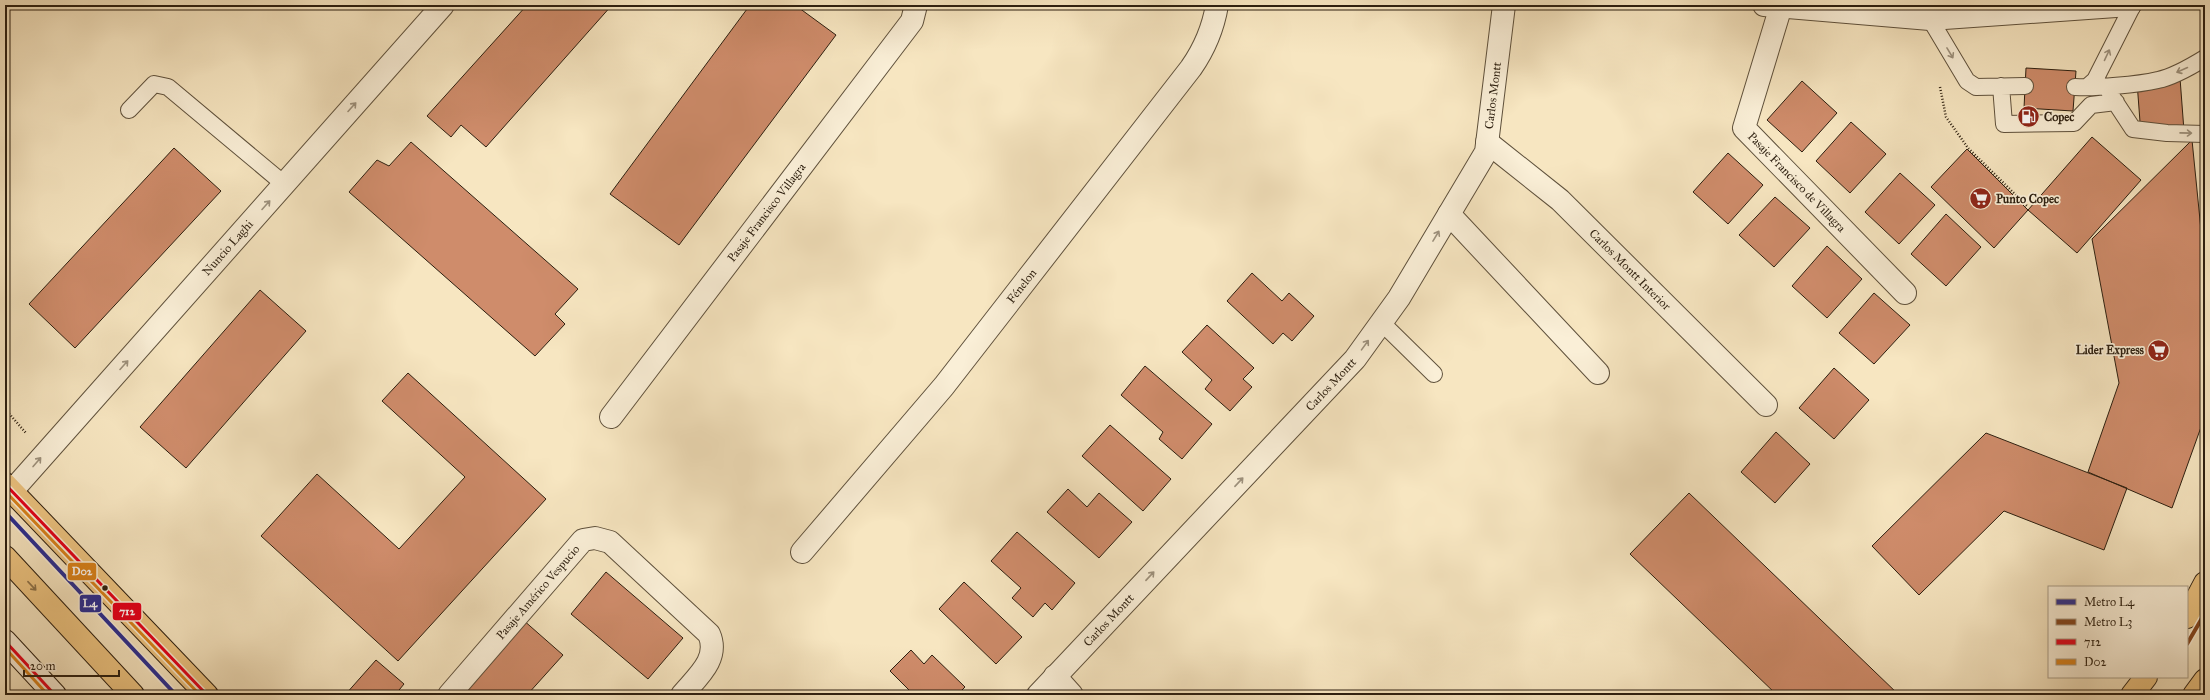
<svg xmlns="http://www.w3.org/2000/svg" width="2210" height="700" viewBox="0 0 2210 700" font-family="'IM FELL Great Primer',serif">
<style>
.building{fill:#cf8c6b;stroke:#2c1f10}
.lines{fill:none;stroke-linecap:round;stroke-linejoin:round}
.lane-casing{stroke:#5f513c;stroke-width:18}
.street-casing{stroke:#5f513c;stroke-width:24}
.secondary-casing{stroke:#2c1f10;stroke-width:24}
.primary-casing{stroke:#2c1f10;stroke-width:24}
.path{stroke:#2c1f10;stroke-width:2.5;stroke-dasharray:1 2;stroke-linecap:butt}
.lane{stroke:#faefd7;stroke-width:16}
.street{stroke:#faefd7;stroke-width:22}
.secondary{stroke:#faefd7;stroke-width:22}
.primary{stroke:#ecc380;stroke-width:22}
.bus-1-casing{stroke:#faefd7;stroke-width:6}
.bus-2-casing{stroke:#faefd7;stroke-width:6}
.bus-1{stroke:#e2001a;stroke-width:3}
.bus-2{stroke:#d9821b;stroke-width:3}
.metro-1-casing{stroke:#faefd7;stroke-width:7}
.metro-2-casing{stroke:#faefd7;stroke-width:7}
.metro-1{stroke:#292d91;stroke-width:4}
.metro-2{stroke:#83441d;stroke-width:4}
.oneway{stroke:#9d917d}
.oneway2{stroke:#8c7148}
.bus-dot{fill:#2c1f10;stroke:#faefd7;stroke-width:1.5}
.labels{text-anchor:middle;stroke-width:3.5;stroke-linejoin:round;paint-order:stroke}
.street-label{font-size:12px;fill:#2c1f10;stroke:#faefd7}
.poi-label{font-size:12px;font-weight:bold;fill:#2c1f10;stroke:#faefd7;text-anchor:start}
.line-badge{stroke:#faefd7;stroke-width:1.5}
.badge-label{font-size:11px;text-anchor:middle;font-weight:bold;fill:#fff}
</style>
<rect width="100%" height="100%" fill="#f7e6c1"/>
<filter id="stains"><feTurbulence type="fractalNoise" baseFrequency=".005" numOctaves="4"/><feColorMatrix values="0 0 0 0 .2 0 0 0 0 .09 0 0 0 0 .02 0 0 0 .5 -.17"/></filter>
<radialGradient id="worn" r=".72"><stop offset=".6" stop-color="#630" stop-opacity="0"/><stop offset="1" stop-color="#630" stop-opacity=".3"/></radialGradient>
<path class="building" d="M 527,5 L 612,5 L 486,147 L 461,125 L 451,137 L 427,116 Z
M 750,5 L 795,5 L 836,35 L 679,245 L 610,194 Z
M 2026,68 L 2076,71 L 2073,111 L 2024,108 Z
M 2180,78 L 2184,131 L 2141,135 L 2137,82 Z
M 1802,81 L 1837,113 L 1802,152 L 1767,120 Z
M 1851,122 L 1886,154 L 1850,193 L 1816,161 Z
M 2092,137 L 2141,180 L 2077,253 L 2028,210 Z
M 2192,140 L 2205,270 L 2205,416 L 2172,508 L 2088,472 L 2119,383 L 2092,239 Z
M 411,142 L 578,289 L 555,314 L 565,324 L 535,356 L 349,192 L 377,160 L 389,166 Z
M 174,148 L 221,191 L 75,348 L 29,304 Z
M 1967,149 L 2028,210 L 1994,248 L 1931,187 Z
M 1728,153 L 1763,185 L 1728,224 L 1693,192 Z
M 1900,173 L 1935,205 L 1899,244 L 1865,212 Z
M 1775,197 L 1810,228 L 1774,267 L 1739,235 Z
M 1946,214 L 1981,247 L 1946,286 L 1911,254 Z
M 1827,246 L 1862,279 L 1827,318 L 1792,286 Z
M 1252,273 L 1282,301 L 1289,293 L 1314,316 L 1292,341 L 1283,333 L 1273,344 L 1227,301 Z
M 260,290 L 306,331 L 186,468 L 140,427 Z
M 1874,293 L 1910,325 L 1874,364 L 1839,333 Z
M 1207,325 L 1254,368 L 1243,379 L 1252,387 L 1230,411 L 1205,389 L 1212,380 L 1182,352 Z
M 1145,366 L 1212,424 L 1182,459 L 1159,439 L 1163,432 L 1121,395 Z
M 1834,368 L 1869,400 L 1834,439 L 1799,408 Z
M 408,373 L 546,499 L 398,661 L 261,536 L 317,474 L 399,549 L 465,477 L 382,401 Z
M 1110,425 L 1171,479 L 1143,511 L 1082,456 Z
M 1776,432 L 1810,464 L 1775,503 L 1741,472 Z
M 1986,433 L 2127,488 L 2104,550 L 2004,511 L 1919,595 L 1872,546 Z
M 1068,489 L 1087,507 L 1099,493 L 1132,522 L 1099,558 L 1047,512 Z
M 1689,493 L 1899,695 L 1777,695 L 1630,554 Z
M 1017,532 L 1075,583 L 1052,610 L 1045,603 L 1033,617 L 1012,598 L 1021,588 L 991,561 Z
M 606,572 L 683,638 L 648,679 L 571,614 Z
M 964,582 L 1022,637 L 996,664 L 939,609 Z
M 522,619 L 563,655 L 527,695 L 455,695 Z
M 911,650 L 924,664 L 932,655 L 965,687 L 957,695 L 914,695 L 890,671 Z
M 376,660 L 404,684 L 395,695 L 345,695 Z"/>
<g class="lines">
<defs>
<path id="lane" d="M 1930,19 L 1967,81 L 1976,87 L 2025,86
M 2001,86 L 2004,124 L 2074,123 L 2091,105 L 2116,102
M 2075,87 C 2096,88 2137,85 2158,80 C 2173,77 2192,66 2205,58
M 2087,87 L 2095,80 L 2133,5
M 2110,94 L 2133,129 L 2167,133 L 2205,134
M 129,110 L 154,84 L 168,87 L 284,184
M 1381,322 L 1434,374"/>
<g id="street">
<path d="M 1764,5 L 1930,19 L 2130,5"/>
<path id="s1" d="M 1781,6 L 1744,128 L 1905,293"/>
<path id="s2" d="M 1487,142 L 1560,200 L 1766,405"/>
<path d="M 1449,214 L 1598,373"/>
<path id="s3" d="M 611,417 L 912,21 L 916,5"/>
<path id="s4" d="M 12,491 L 443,5"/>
<path id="s5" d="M 802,552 L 944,386 L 1191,68 C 1205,48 1213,29 1217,5"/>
<path d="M 1055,676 L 1072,695"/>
<path id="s6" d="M 449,695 L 583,540 L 595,538 L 610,542 L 709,634 C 720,659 697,677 682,695"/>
<path id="s7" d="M 1038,695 L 1355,359 L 1399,298 L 1486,152 L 1504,5"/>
</g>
<path id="secondary" d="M 5,641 L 55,695"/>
<path id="primary" d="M 5,484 L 207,695
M 5,557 L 133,695
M 2187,617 L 2205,583
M 2132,695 L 2146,677
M 2194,695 L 2205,680"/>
</defs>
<use href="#lane" class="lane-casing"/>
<use href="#street" class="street-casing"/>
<use href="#secondary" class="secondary-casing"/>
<use href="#primary" class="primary-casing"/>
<path class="path" d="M 1940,87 L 1946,117 L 1968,148 L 2027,206
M 5,409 L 26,433"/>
<use href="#lane" class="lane"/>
<use href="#street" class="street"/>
<use href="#secondary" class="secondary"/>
<use href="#primary" class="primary"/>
<defs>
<path id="bus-1" d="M 5,484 L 207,695
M 5,641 L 55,695"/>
<path id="bus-2" d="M 5,491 L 200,695
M 5,648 L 48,695"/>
</defs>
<use href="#bus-1" class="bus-1-casing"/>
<use href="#bus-2" class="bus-2-casing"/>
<use href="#bus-1" class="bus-1"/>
<use href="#bus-2" class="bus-2"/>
<defs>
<path id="metro-1" d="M 5,512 L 176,695"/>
<path id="metro-2" d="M 2187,644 L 2205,613"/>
</defs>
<use href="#metro-1" class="metro-1-casing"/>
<use href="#metro-2" class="metro-2-casing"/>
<use href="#metro-1" class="metro-1"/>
<use href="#metro-2" class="metro-2"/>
</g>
<defs><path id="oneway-shaft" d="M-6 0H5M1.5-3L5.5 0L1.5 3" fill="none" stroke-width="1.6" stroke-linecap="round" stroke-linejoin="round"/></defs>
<g class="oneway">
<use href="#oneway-shaft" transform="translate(1950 53) rotate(59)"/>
<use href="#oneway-shaft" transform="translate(2107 55) rotate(-65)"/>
<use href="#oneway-shaft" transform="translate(2182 70) rotate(156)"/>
<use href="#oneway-shaft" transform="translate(352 107) rotate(-48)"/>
<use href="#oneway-shaft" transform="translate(2186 133) rotate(1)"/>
<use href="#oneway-shaft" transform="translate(266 205) rotate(-48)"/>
<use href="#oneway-shaft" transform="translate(1436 236) rotate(-59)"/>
<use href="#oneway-shaft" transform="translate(1365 345) rotate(-54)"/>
<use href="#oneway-shaft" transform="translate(124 365) rotate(-48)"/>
<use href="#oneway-shaft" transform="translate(37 462) rotate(-49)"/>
<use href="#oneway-shaft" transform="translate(1239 482) rotate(-47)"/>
<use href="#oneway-shaft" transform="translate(1150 576) rotate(-47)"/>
</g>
<use class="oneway2" href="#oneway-shaft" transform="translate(32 586) rotate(47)"/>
<defs>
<symbol id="fuel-disc" viewBox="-11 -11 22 22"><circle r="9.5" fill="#8f2418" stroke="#faefd7"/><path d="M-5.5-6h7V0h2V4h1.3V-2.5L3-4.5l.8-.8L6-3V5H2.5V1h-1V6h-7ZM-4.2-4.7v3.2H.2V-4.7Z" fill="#fff"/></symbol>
<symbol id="supermarket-disc" viewBox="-11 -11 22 22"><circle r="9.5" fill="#8f2418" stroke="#faefd7"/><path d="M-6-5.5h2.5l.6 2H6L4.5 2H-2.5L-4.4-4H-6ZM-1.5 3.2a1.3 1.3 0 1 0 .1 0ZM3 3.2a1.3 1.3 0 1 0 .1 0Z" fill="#fff"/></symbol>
</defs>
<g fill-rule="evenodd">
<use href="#fuel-disc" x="2016" y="104" width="25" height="25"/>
<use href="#supermarket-disc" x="1968" y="186" width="25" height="25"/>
<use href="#supermarket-disc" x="2146" y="338" width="25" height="25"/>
</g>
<circle class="bus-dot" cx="105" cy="588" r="3.5"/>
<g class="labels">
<g class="street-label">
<text dy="4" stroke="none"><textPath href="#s7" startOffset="764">Carlos Montt</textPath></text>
<text dy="4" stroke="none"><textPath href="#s1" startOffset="203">Pasaje Francisco de Villagra</textPath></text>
<text dy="4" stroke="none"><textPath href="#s3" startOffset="257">Pasaje Francisco Villagra</textPath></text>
<text dy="4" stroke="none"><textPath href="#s4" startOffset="325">Nuncio Laghi</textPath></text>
<text dy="4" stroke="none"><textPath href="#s2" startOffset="192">Carlos Montt Interior</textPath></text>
<text dy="4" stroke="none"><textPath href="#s5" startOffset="345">Fénelon</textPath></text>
<text dy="4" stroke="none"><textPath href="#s7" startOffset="427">Carlos Montt</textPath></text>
<text dy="4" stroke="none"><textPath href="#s6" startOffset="136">Pasaje Américo Vespucio</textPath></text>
<text dy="4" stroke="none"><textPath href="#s7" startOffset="103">Carlos Montt</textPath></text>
</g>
<g class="poi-label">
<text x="2044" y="121">Copec</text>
<text x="1996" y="203">Punto Copec</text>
<text x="2144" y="354" text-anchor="end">Lider Express</text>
</g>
</g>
<g class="line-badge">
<rect x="67" y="562" width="30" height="19" rx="4" fill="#d9821b"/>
<rect x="79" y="594" width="23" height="19" rx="4" fill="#292d91"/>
<rect x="112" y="602" width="30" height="19" rx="4" fill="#e2001a"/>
</g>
<g class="badge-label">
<text x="82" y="575">D02</text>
<text x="90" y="607">L4</text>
<text x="127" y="615">712</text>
</g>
<rect width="2210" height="700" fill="none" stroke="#f7e6c1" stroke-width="20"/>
<rect x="6" y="6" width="2198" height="688" fill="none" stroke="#2c1f10" stroke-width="2"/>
<rect x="10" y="10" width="2190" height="680" fill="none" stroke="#2c1f10"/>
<rect x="2048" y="586" width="140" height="92" fill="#faefd7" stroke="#a89c87"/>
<rect x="2056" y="599" width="20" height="6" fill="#292d91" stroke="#a89c87"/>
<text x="2084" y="606" font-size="12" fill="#2c1f10">Metro L4</text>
<rect x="2056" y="619" width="20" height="6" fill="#83441d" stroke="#a89c87"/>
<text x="2084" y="626" font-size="12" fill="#2c1f10">Metro L3</text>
<rect x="2056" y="639" width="20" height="6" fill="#e2001a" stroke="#a89c87"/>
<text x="2084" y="646" font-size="12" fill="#2c1f10">712</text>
<rect x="2056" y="659" width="20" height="6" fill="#d9821b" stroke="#a89c87"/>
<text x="2084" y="666" font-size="12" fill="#2c1f10">D02</text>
<path d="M24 670v6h95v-6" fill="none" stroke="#2c1f10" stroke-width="2"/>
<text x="30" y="670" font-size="12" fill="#2c1f10" stroke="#faefd7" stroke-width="3" paint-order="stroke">20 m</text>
<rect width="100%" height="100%" filter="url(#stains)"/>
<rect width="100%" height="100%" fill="url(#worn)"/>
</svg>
